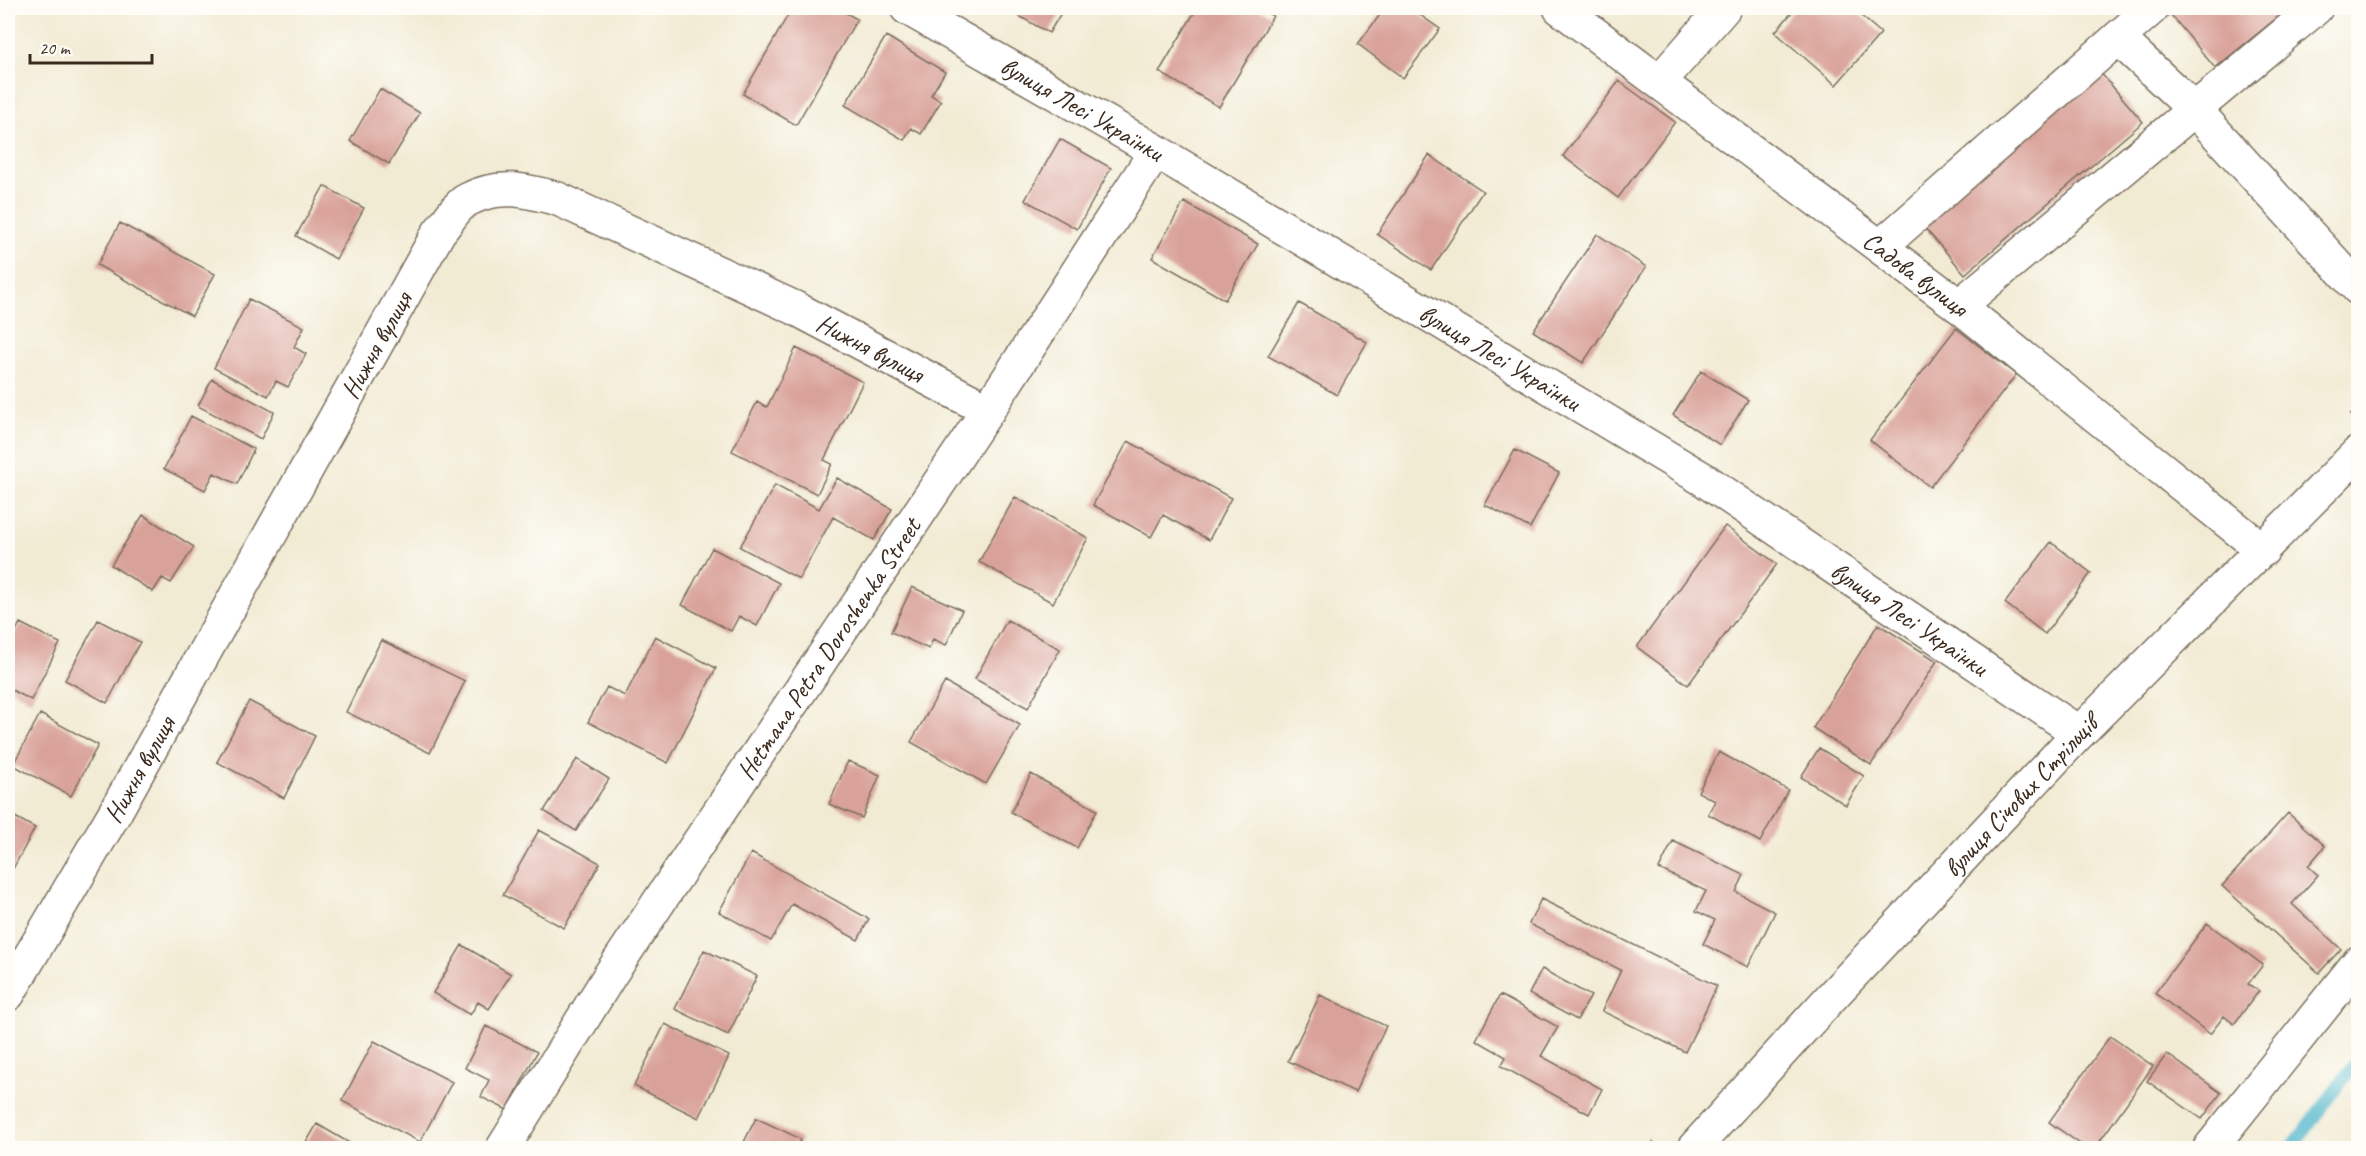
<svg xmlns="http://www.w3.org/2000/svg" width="2366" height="1156" viewBox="0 0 2366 1156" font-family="Caveat,sans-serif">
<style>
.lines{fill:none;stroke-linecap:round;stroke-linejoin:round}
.stream{stroke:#4db4cb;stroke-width:12}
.building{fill:#d9a299}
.minor-casing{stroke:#7b6e5e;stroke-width:36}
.path{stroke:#7b6e5e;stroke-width:4;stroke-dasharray:1.5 4.5;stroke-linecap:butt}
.minor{stroke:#fff;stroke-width:33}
.labels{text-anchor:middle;stroke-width:4.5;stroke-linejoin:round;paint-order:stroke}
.street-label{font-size:26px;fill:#3b2a1e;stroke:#fdfcf7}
</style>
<rect width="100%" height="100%" fill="#fdfcf7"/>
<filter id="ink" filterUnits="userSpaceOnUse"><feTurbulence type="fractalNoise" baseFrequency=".0167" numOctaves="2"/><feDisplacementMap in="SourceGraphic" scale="12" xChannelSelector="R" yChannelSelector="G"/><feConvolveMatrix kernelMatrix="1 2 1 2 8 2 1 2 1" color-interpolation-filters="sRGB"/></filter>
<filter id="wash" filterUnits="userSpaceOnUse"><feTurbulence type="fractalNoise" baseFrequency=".008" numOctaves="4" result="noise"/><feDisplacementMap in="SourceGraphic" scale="24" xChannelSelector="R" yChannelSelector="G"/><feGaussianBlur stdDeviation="1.35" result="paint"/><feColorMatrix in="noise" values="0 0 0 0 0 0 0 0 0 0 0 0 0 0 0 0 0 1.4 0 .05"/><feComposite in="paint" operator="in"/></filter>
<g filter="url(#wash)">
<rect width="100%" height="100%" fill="#f2ebd4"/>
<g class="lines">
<path class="stream" d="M 2291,1148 L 2358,1060"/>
</g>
<g id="blocks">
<path class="building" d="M 792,8 L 837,8 L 857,19 L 796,125 L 743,94 Z
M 1005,8 L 1064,8 L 1049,33 Z
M 1197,8 L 1258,8 L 1273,16 L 1219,107 L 1159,72 Z
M 1385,8 L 1410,8 L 1440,29 L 1403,78 L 1358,44 Z
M 1796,8 L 1852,8 L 1881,33 L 1836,85 L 1775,32 Z
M 2170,8 L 2289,8 L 2215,68 L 2167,10 Z
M 886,36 L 945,72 L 931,95 L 941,101 L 921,134 L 911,128 L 904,140 L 845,105 Z
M 2093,64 L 2143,122 L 1965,274 L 1915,217 Z
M 1619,81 L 1675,122 L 1618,198 L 1563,156 Z
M 380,89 L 420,113 L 389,164 L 350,141 Z
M 1060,139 L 1111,168 L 1077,229 L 1025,200 Z
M 1429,155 L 1483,191 L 1431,270 L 1377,234 Z
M 324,186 L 364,208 L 336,259 L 296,236 Z
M 1184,202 L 1258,244 L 1225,300 L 1152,258 Z
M 120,223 L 215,274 L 192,316 L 97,265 Z
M 1597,234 L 1646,267 L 1583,363 L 1533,331 Z
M 249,299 L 304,327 L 294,347 L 306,354 L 288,387 L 276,381 L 268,396 L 214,368 Z
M 1299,303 L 1367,342 L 1337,395 L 1268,356 Z
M 1956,328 L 2016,375 L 1930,487 L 1870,440 Z
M 796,348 L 863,382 L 824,460 L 832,464 L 817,494 L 732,451 L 757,402 L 767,407 Z
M 1701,371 L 1748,400 L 1720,445 L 1673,415 Z
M 212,379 L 274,412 L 261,439 L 198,406 Z
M 191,416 L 254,449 L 237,484 L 214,473 L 205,490 L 164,469 Z
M 1128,441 L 1231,498 L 1209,540 L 1163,515 L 1151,537 L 1093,505 Z
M 1515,450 L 1559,473 L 1530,528 L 1485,505 Z
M 837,478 L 892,509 L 874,540 L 833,517 L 799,579 L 740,547 L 775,485 L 819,509 Z
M 1015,497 L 1088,538 L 1053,603 L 979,562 Z
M 143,515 L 194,547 L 171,583 L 162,578 L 153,592 L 111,565 Z
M 1725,526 L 1777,564 L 1688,685 L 1637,647 Z
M 2051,542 L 2091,573 L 2045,634 L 2005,603 Z
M 712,548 L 779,583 L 757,626 L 739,616 L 731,631 L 682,605 Z
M 912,587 L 962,610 L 946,645 L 933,639 L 929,649 L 891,632 Z
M 98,620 L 140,642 L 107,703 L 65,680 Z
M 1007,620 L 1060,649 L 1028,708 L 975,679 Z
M 20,623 L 60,643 L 31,700 L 8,688 L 8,646 Z
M 1878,624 L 1937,661 L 1871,765 L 1813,728 Z
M 655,636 L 716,668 L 668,763 L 588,722 L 607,687 L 625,696 Z
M 381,640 L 465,681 L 430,753 L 346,712 Z
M 945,682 L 1020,725 L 986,784 L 911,742 Z
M 249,701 L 315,736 L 284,798 L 217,762 Z
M 40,714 L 98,745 L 71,796 L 13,765 Z
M 1819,748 L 1864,776 L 1846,805 L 1801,777 Z
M 1719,752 L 1788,790 L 1760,842 L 1708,814 L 1715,801 L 1698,792 Z
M 577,759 L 609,779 L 576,831 L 544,811 Z
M 848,761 L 880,775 L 862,818 L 829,804 Z
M 1031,774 L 1097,810 L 1077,848 L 1011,812 Z
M 8,813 L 35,828 L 8,878 Z
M 2288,813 L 2325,846 L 2308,866 L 2318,875 L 2292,904 L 2341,949 L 2319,973 L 2222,886 Z
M 539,830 L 600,863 L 564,928 L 503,895 Z
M 1673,841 L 1744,875 L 1736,892 L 1775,912 L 1748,967 L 1703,944 L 1715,920 L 1696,911 L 1706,891 L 1659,869 Z
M 751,853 L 869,919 L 858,940 L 792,904 L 771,941 L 719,912 Z
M 1541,899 L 1717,986 L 1685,1052 L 1602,1011 L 1621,970 L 1529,924 Z
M 2207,923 L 2263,965 L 2248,984 L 2259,991 L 2234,1024 L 2224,1016 L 2210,1034 L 2155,993 Z
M 462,945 L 511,974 L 489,1009 L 478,1002 L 470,1015 L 433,993 Z
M 704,950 L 757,976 L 728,1035 L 675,1009 Z
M 1542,969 L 1591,996 L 1577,1020 L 1529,994 Z
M 1320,995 L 1386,1026 L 1355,1092 L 1288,1061 Z
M 1500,995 L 1558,1027 L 1541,1056 L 1602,1089 L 1589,1114 L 1501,1066 L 1506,1057 L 1476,1040 Z
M 665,1024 L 729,1056 L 699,1118 L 634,1086 Z
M 486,1026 L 537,1052 L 507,1110 L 481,1097 L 489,1080 L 465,1068 Z
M 2110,1036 L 2153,1066 L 2095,1148 L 2086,1148 L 2049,1122 Z
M 374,1041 L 452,1082 L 420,1142 L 342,1101 Z
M 2167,1054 L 2221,1093 L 2202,1119 L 2147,1081 Z
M 756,1118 L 801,1139 L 797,1148 L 741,1148 Z
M 317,1124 L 358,1148 L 303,1148 Z"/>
</g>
</g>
<g filter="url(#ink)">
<use href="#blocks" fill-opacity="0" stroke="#7b6e5e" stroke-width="1.5"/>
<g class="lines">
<defs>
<g id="minor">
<path id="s1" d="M 907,8 L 1156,151 L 1703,479 L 2079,733"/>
<path id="s2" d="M 1560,8 L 1959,306 L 2263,550"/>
<path d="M 2118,38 L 2194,109 L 2358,288"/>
<path d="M 1660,81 L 1724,8"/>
<path d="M 1881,246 L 2152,8"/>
<path d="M 1959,306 L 2316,8"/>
<path id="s3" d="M 8,994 L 117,809 L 439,232 C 447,223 456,206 467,200 C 498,183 526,190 558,199 L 795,308 L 988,410"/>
<path id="s4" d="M 503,1148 L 610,975 L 988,410 L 1156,151"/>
<path id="s5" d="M 1694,1148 L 1834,994 L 2079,733 L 2358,453"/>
<path d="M 2210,1148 L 2358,963"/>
</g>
</defs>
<use href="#minor" class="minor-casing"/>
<path class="path" d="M 2351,416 L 2358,408
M 1649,1148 L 1657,1140"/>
<use href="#minor" class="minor"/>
</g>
</g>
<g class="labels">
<g class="street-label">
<text dy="9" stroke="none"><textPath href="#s1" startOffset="202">вулиця Лесі Українки</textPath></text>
<text dy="9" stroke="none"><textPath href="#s2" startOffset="444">Садова вулиця</textPath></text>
<text dy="9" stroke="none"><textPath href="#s3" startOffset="746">Нижня вулиця</textPath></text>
<text dy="9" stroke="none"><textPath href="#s3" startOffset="1358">Нижня вулиця</textPath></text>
<text dy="9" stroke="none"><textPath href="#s1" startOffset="688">вулиця Лесі Українки</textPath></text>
<text dy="9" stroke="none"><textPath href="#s1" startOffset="1174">вулиця Лесі Українки</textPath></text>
<text dy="9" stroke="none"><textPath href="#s4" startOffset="596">Hetmana Petra Doroshenka Street</textPath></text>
<text dy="9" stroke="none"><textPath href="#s3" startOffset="260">Нижня вулиця</textPath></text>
<text dy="9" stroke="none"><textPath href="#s5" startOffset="480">вулиця Січових Стрільців</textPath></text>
</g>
</g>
<rect width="2366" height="1156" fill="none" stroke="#fdfcf7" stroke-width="30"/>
<path d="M30 54v9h122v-9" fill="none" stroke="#3b2a1e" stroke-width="3"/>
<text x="39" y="54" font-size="18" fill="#3b2a1e" stroke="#fdfcf7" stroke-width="4.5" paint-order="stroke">20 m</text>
</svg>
